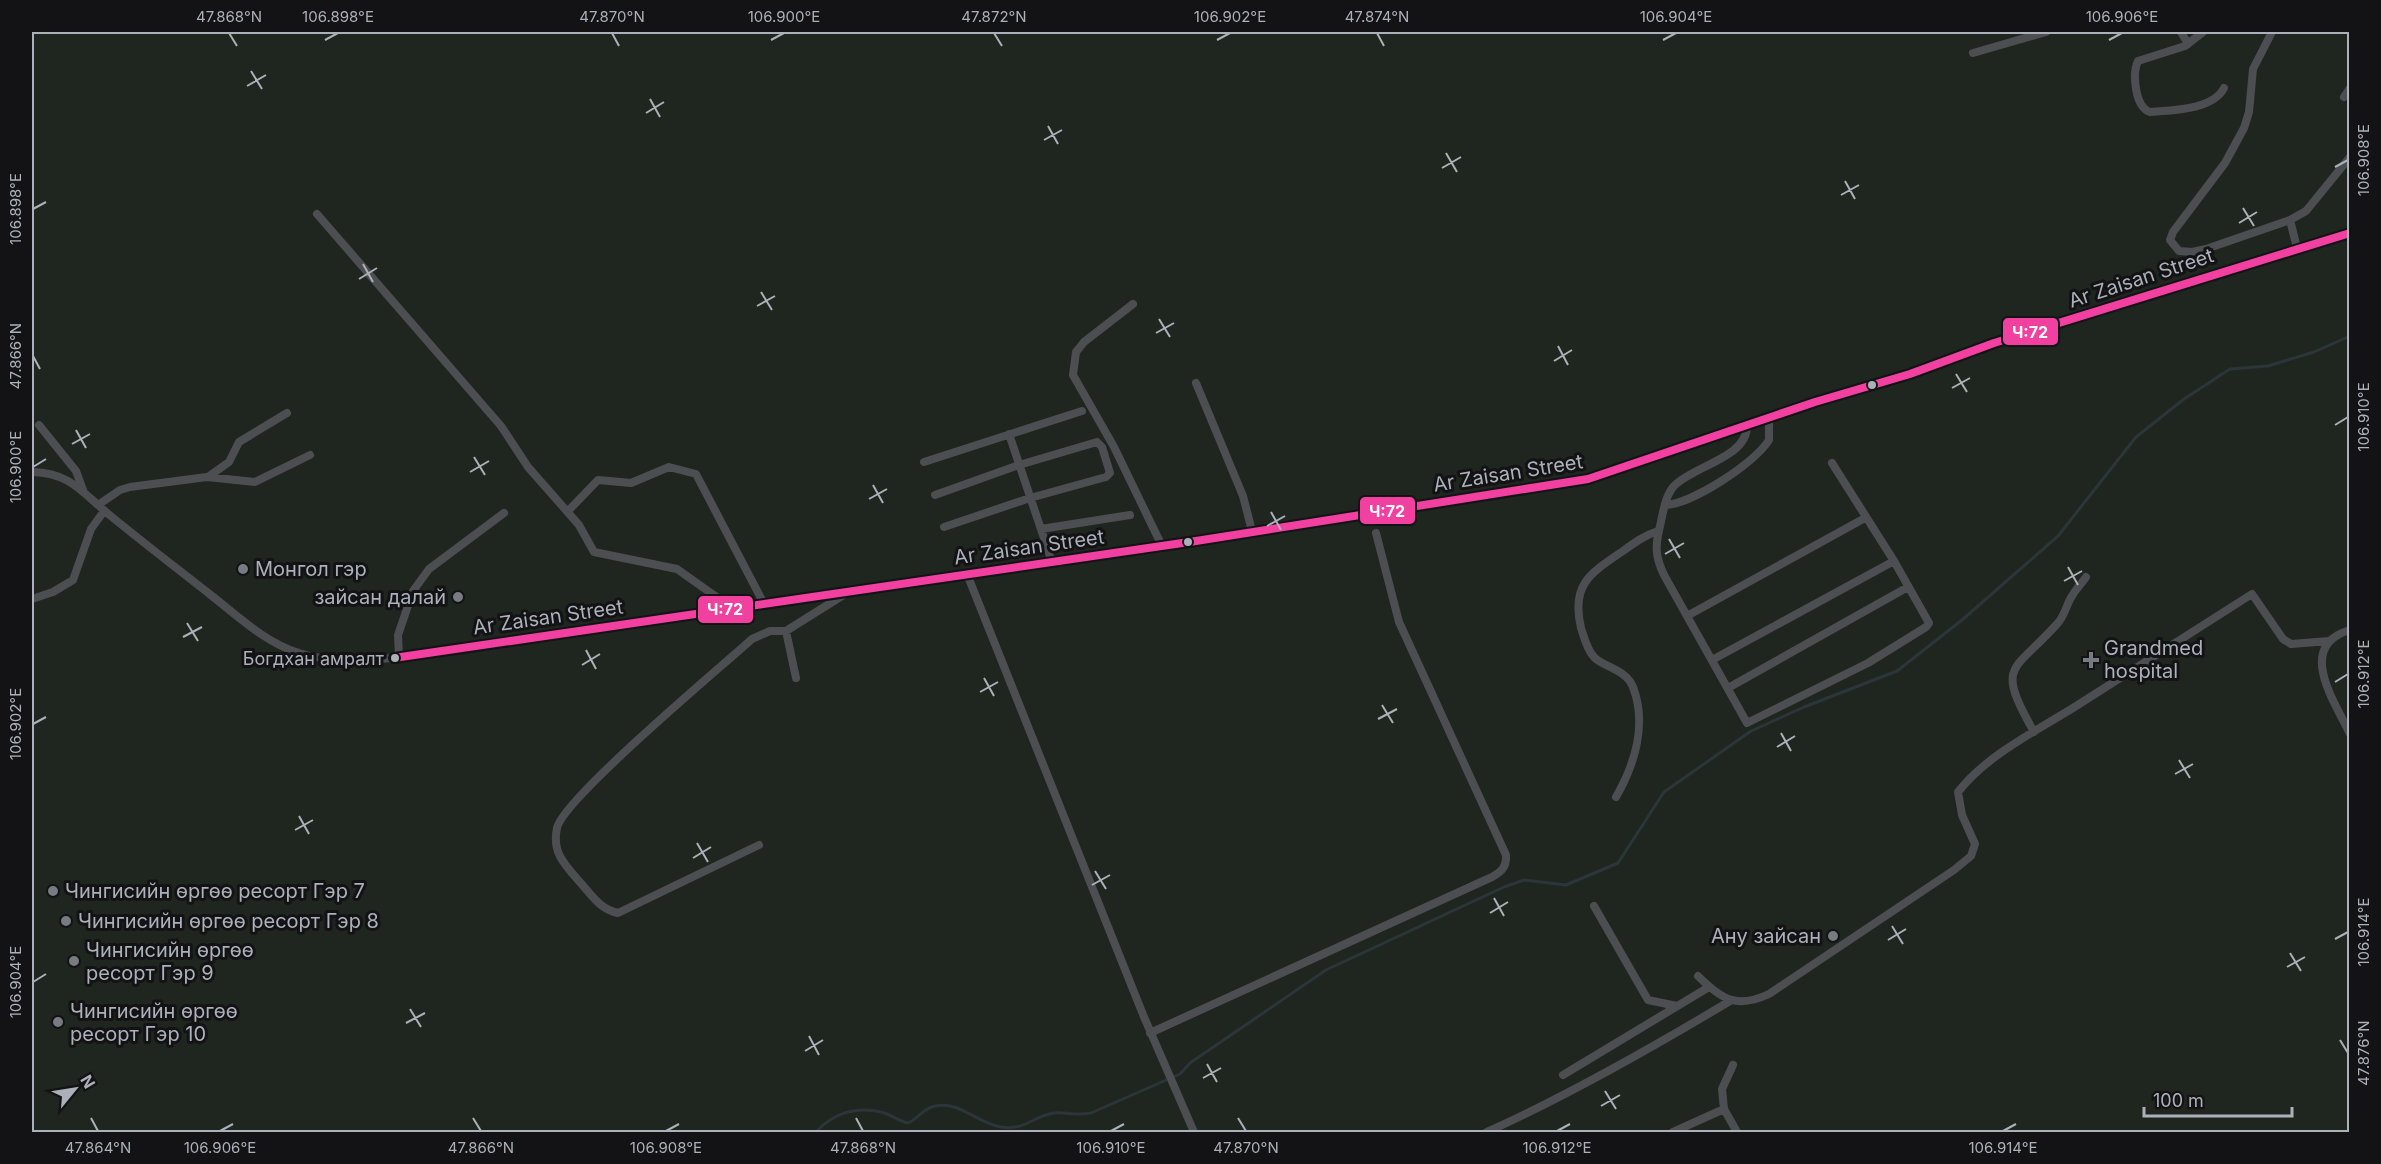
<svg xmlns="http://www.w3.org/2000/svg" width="2381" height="1164" viewBox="0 0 2381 1164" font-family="Inter,sans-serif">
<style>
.green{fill:#1f261f}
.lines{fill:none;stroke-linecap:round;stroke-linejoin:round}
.stream{stroke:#2c353a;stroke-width:3}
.street{stroke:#4d4e52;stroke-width:8}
.secondary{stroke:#4c4d50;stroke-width:10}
.bus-1-casing{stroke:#131315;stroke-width:12}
.bus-1{stroke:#f240a1;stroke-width:8}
.ticks{fill:none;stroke:#abb0b9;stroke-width:2}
.bus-dot{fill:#abb0b9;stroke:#131315;stroke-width:2}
.poi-dot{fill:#787b81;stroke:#131315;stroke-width:2}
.labels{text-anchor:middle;stroke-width:6;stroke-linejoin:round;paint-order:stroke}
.bus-label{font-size:18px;fill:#abb0b9;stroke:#131315;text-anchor:end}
.street-label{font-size:20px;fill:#abb0b9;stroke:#131315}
.poi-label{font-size:20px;fill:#abb0b9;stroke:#131315;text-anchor:start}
.line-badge{stroke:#131315;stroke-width:2}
.badge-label{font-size:16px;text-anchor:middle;font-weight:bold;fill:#fff}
.neatline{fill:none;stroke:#abb0b9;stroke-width:2}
.ticks-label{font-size:15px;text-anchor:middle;fill:#abb0b9}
</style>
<rect width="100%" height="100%" fill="#191919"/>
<path class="green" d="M 32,32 L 2349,32 L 2349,1132 L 32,1132 Z"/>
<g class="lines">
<path class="stream" d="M 816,1132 C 833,1113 856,1106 881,1112 C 890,1114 898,1121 908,1123 C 918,1119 923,1108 935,1106 C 960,1101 977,1123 1001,1127 C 1025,1131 1033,1116 1054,1113 C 1066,1112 1078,1116 1091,1113 L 1180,1074 L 1190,1063 L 1326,970 L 1504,887 L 1524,880 L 1566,885 L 1618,863 L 1664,792 L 1751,731 L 1804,707 L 1897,671 L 1962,620 L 2058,536 L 2136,437 L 2184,399 L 2230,369 L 2268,366 L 2314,352 L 2350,336"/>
<path class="street" d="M 2181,32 L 2188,44
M 2203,32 L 2185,46 L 2138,61 C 2132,74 2135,107 2150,112 C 2172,110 2213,110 2224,88
M 2272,32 L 2253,69 L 2249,112 L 2244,128 L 2225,163 L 2173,232 L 2170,240 L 2179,251 L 2192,252 L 2206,249 L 2290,220
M 1973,53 L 2046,32
M 2344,97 L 2350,88
M 317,214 L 501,426 L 528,467 L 579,525 L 594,552 L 677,569 L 732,608
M 2297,248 L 2290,220 L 2306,211 L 2350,157
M 1133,304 L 1084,342 L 1076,352 L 1073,375 L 1114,447 L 1162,546
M 1196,383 L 1243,496 L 1252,531
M 39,425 L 76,471 L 83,490
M 1747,427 C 1746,458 1693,466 1674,486 C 1665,496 1663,513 1660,526 C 1655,546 1655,556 1664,575 L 1747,723 L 1868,663 L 1926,627 L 1929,623 L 1894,561 L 1832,463
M 1009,434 L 1052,562
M 924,462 L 1082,411
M 32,472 C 72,473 82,493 112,517 C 145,544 179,570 212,596 C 239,617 266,643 299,653 C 331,663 361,660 394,658
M 208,477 L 229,462 L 239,442 L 287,413
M 935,495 L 1019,465 L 1097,442 L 1102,447 L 1110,473 L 1106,477 L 1030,498 L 944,527
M 98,505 L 120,490 L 130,487 L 207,477 L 255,482 L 310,455
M 1665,505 C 1692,504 1755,463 1769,440 L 1769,419
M 568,511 L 598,480 L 631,483 L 669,467 L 696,474 L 763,602
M 1041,529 L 1130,515
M 967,574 L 1144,1017 L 1194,1132
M 32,599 L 53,592 L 73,580 L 91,529 L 104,511
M 1687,616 L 1865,518
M 2350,630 C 2295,646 2335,702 2350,734
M 399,657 L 398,635 L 413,591 L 429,569 L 504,513
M 1712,660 L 1894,561
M 796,678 L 786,631 L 845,594
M 1728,688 L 1908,587
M 2034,732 C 1995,663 2013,673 2057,624 C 2065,616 2066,605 2072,596 C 2076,589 2082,583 2086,577
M 1616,797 C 1635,764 1647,724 1633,687 C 1626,669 1601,666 1594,657 C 1587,650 1584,637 1581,628 C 1571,585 1589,574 1623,551 C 1634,543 1645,535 1658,531
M 759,845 L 618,913 C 599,909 591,894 578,880 C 563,863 552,851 557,828 C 563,799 720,668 752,639 L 770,631 L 786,631
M 1594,906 L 1648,1000 L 1677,1006
M 1698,976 C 1722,1000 1737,1009 1769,994 L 1954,870 L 1971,856 L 1975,844 L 1962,815 L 1958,792 C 1986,756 2034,732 2073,708 C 2132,670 2192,632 2252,594 L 2283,639 L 2291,644 L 2329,641
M 1150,1033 L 1492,877 C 1501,872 1507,867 1506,855 L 1399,622 L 1376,533
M 1563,1075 L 1709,987
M 1724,1109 L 1722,1089 L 1733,1065
M 1487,1132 C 1571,1094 1650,1049 1730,1001
M 1673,1132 L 1724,1109 L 1737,1132"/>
<path class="secondary" d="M 394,658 L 1196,541 L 1588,479 L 1815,402 L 1910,374 L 1994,343 L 2350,233"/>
<defs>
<path id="bus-1" d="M 394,658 L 1196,541 L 1588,479 L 1815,402 L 1910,374 L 1994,343 L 2350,233"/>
</defs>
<use href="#bus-1" class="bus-1-casing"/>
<use href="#bus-1" class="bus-1"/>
</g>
<path class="ticks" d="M 229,33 L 237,46M 612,33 L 619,46M 994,33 L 1002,46M 1377,33 L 1384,46M 325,40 L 338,33M 771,40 L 784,33M 1217,40 L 1230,33M 1663,40 L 1676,33M 2109,40 L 2122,33M 251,71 L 262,89M 247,86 L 266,75M 650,99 L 660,117M 646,113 L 664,102M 1048,126 L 1058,144M 1044,140 L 1062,130M 1446,153 L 1457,172M 2335,167 L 2348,160M 1442,168 L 1461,157M 1845,181 L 1855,199M 1841,195 L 1859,185M 2243,208 L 2254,226M 33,209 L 46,202M 2239,223 L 2257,212M 363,264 L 373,282M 359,279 L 377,268M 761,292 L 772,310M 757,306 L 775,296M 1159,319 L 1170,337M 1156,333 L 1174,323M 1558,346 L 1568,365M 33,356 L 40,369M 1554,361 L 1572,350M 1956,374 L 1967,392M 1952,388 L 1970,378M 2335,425 L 2348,417M 76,430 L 86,448M 72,444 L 90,434M 474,457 L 485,475M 33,467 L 46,459M 470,472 L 489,461M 873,485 L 883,503M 869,499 L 887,489M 1271,512 L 1281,530M 1267,526 L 1285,516M 1669,539 L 1680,558M 1665,554 L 1684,543M 2068,567 L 2078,585M 2064,581 L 2082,571M 187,623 L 198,641M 183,637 L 202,627M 586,650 L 596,669M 582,665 L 600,654M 984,678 L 994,696M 2335,682 L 2348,674M 980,692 L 998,682M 1382,705 L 1393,723M 1378,719 L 1397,709M 33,724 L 46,717M 1781,733 L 1791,751M 1777,747 L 1795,736M 2179,760 L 2190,778M 2175,774 L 2193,764M 299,816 L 309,834M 295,830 L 313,820M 697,843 L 708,862M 693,858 L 711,847M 1095,871 L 1106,889M 1092,885 L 1110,875M 1494,898 L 1504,916M 1490,913 L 1508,902M 1892,926 L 1903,944M 2335,939 L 2348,932M 1888,940 L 1906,929M 2290,953 L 2301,971M 2287,967 L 2305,957M 33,982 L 46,974M 410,1009 L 421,1027M 406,1023 L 425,1013M 809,1036 L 819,1055M 2340,1040 L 2348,1053M 805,1051 L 823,1040M 1207,1064 L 1217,1082M 1203,1078 L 1221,1068M 1605,1091 L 1616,1109M 1601,1106 L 1620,1095M 91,1118 L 98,1131M 473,1118 L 481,1131M 856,1118 L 863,1131M 1238,1118 L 1246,1131M 220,1131 L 233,1124M 666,1131 L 679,1124M 1111,1131 L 1124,1124M 1557,1131 L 1570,1124M 2003,1131 L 2016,1124"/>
<g class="bus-dot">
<circle cx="1872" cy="385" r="5"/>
<circle cx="1188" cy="542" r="5"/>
<circle cx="395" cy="658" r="5"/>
</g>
<g class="poi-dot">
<circle cx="243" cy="569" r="6"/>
<circle cx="458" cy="597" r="6"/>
<path d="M2088 651h6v6h6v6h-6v6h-6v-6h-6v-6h6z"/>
<circle cx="53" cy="891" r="6"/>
<circle cx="66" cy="921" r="6"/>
<circle cx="1833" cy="936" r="6"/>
<circle cx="74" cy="961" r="6"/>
<circle cx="58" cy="1022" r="6"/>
</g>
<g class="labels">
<g class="bus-label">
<text x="384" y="665">Богдхан амралт</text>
</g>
<g class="street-label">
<text transform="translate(2141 278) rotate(-18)" y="7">Ar Zaisan Street</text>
<text transform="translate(1508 473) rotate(-9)" y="7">Ar Zaisan Street</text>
<text transform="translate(1029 547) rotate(-8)" y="7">Ar Zaisan Street</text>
<text transform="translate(548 617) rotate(-8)" y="7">Ar Zaisan Street</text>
</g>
<g class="poi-label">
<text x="255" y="576">Монгол гэр</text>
<text x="446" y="604" text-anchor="end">зайсан далай</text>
<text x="2104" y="655">Grandmed<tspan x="2104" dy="23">hospital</tspan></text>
<text x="65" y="898">Чингисийн өргөө ресорт Гэр 7</text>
<text x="78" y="928">Чингисийн өргөө ресорт Гэр 8</text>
<text x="1821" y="943" text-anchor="end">Ану зайсан</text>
<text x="86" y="957">Чингисийн өргөө<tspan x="86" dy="23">ресорт Гэр 9</tspan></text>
<text x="70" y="1018">Чингисийн өргөө<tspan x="70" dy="23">ресорт Гэр 10</tspan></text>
</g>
</g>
<g class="line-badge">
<rect x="2002" y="317" width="57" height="29" rx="6" fill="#f240a1"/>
<rect x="1359" y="496" width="57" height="29" rx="6" fill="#f240a1"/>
<rect x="697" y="595" width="57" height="29" rx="6" fill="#f240a1"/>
</g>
<g class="badge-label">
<text x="2030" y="338">Ч:72</text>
<text x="1387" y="517">Ч:72</text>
<text x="725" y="615">Ч:72</text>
</g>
<rect width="2381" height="1164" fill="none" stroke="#131315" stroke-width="66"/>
<g transform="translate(75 1089) rotate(60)" stroke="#131315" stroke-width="4.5" paint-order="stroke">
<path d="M0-4.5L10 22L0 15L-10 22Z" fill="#abb0b9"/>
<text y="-9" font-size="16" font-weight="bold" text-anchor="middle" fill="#abb0b9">N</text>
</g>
<path d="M2144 1107v9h148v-9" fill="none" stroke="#abb0b9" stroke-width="3"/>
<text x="2153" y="1107" font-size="18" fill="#abb0b9" stroke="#131315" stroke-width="4.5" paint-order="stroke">100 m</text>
<rect x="33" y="33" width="2315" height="1098" class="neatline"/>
<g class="ticks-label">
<text x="229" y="22">47.868°N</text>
<text x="338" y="22">106.898°E</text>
<text x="612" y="22">47.870°N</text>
<text x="784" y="22">106.900°E</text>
<text x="994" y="22">47.872°N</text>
<text x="1230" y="22">106.902°E</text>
<text x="1377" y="22">47.874°N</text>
<text x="1676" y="22">106.904°E</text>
<text x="2122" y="22">106.906°E</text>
<text transform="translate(2364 160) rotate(-90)" y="5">106.908°E</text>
<text transform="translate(16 209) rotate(-90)" y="5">106.898°E</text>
<text transform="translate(16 356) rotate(-90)" y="5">47.866°N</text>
<text transform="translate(2364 417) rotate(-90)" y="5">106.910°E</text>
<text transform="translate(16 467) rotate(-90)" y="5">106.900°E</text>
<text transform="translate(2364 674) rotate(-90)" y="5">106.912°E</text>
<text transform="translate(16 724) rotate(-90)" y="5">106.902°E</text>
<text transform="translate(2364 932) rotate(-90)" y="5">106.914°E</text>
<text transform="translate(16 982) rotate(-90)" y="5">106.904°E</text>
<text transform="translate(2364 1053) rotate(-90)" y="5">47.876°N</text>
<text x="98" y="1153">47.864°N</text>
<text x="220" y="1153">106.906°E</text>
<text x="481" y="1153">47.866°N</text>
<text x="666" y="1153">106.908°E</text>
<text x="863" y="1153">47.868°N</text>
<text x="1111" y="1153">106.910°E</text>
<text x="1246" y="1153">47.870°N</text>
<text x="1557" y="1153">106.912°E</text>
<text x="2003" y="1153">106.914°E</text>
</g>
</svg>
